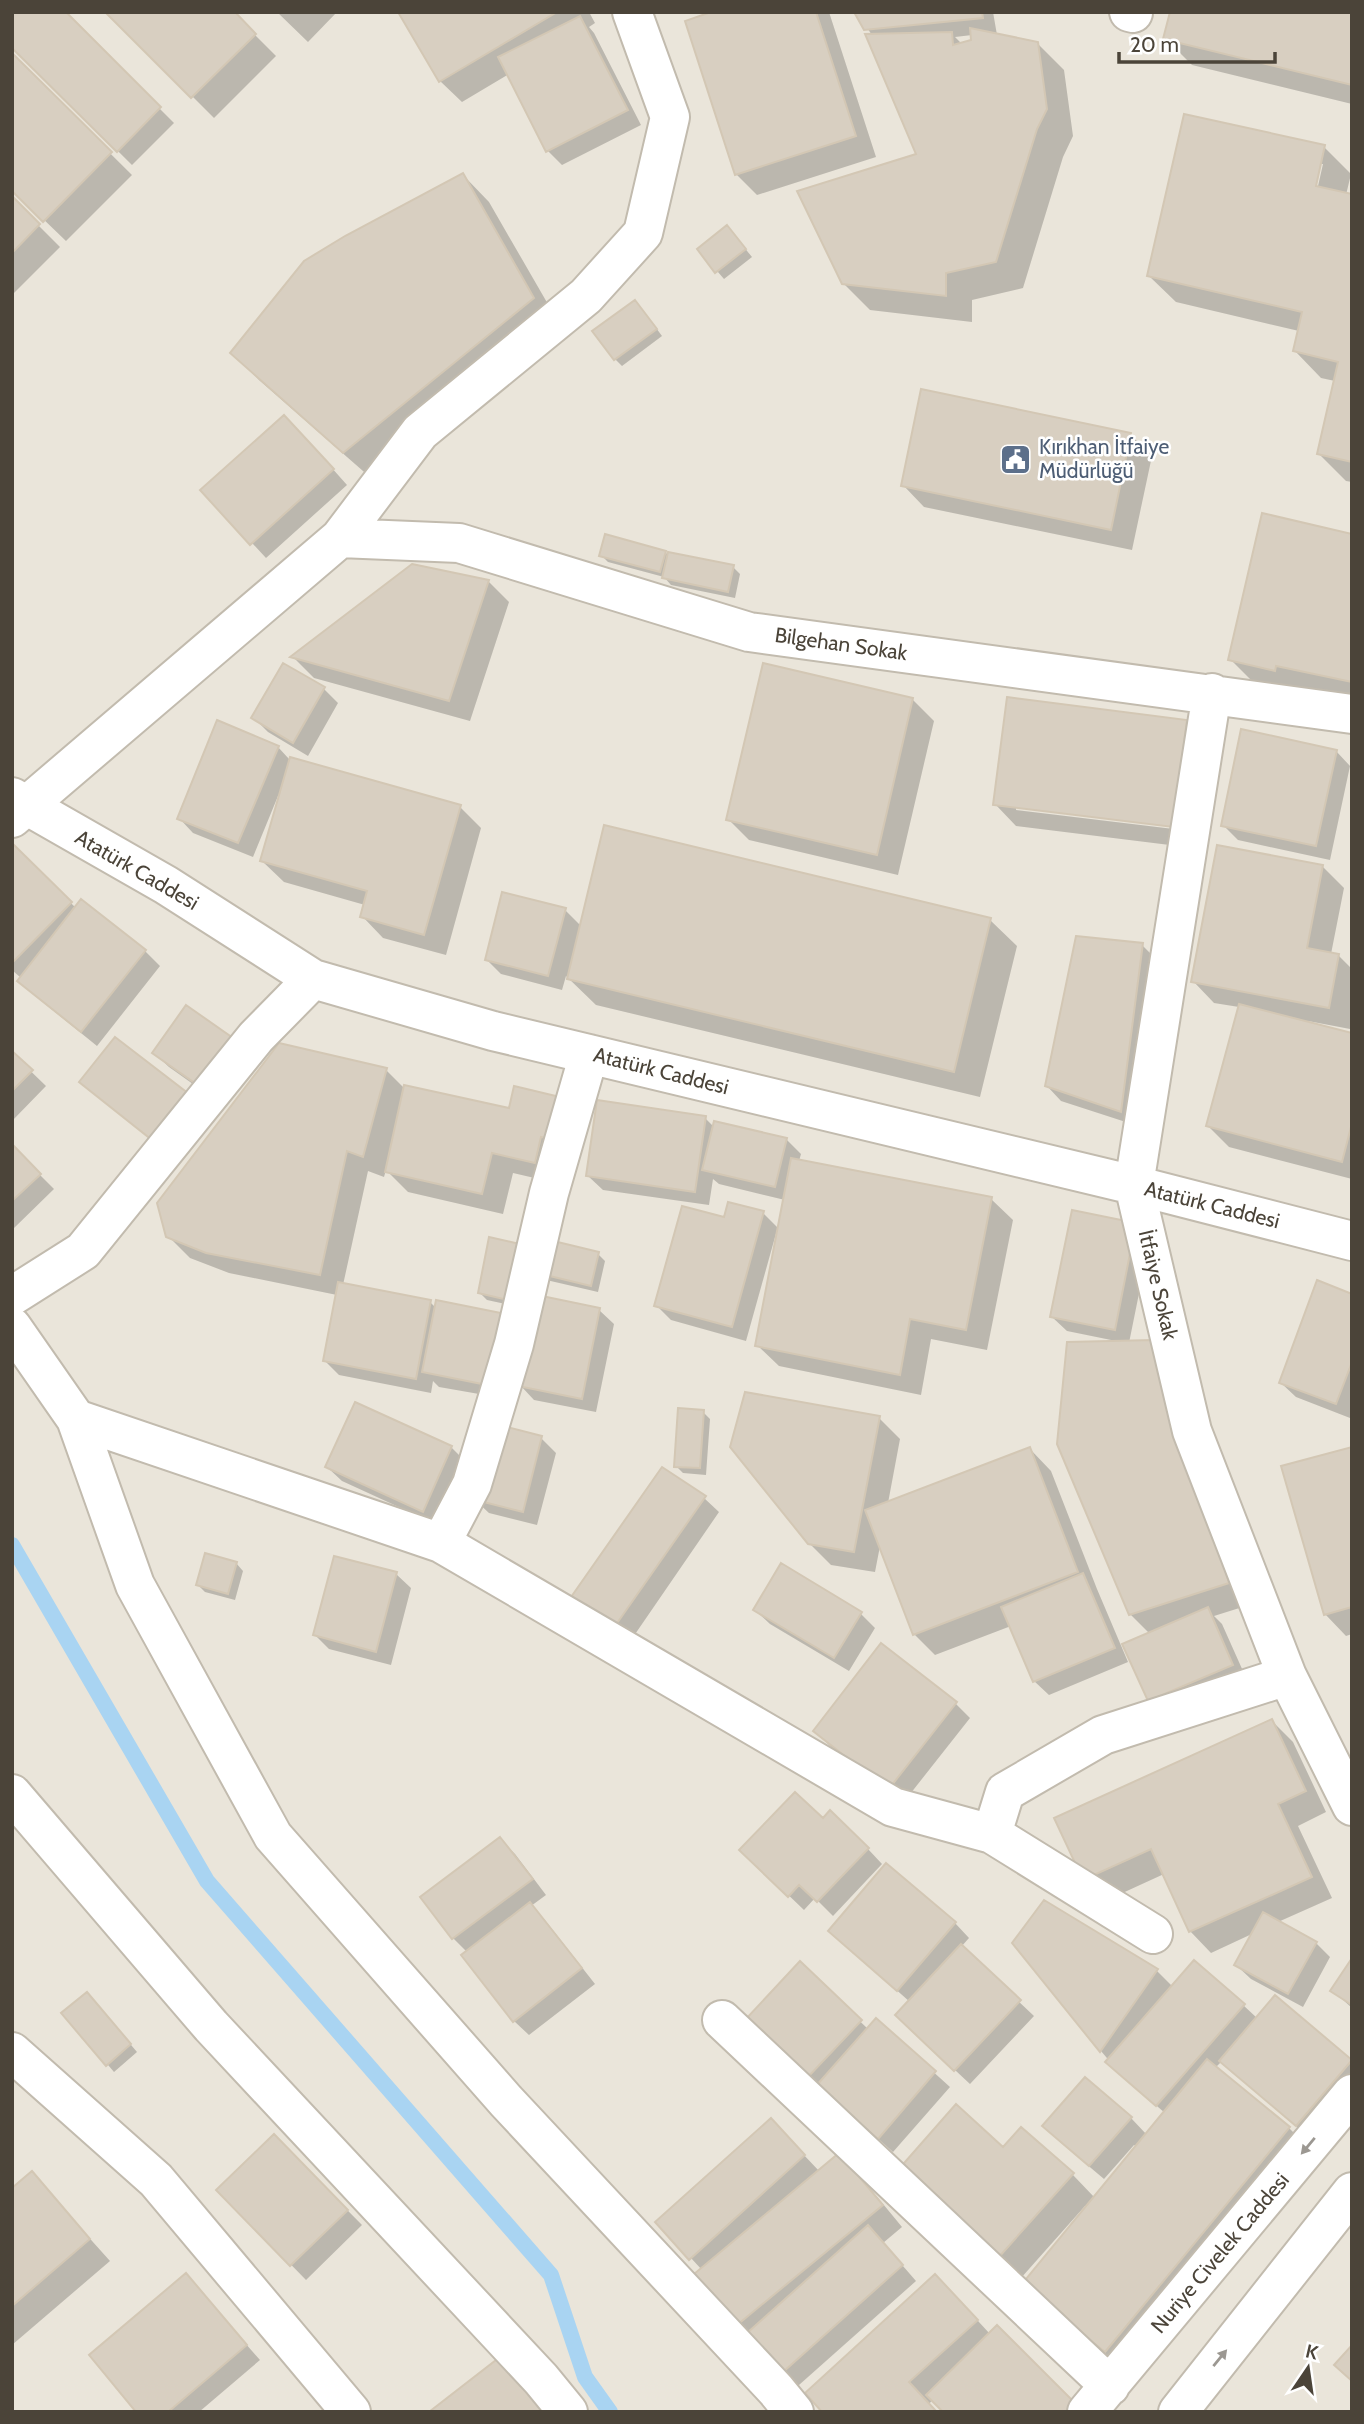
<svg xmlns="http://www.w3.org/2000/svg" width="1364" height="2424" viewBox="0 0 1364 2424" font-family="Cabin,sans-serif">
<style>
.residential{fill:#eae5da}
.shadow{fill:#0003;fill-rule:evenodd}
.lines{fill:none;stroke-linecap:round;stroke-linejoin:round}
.stream{stroke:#a9d4f2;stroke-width:16}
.building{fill:#d8cfc1;stroke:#d3c7b4;stroke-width:2}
.minor-casing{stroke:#c2bbae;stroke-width:42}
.minor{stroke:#fff;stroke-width:38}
.oneway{fill:#9c9892}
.labels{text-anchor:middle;stroke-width:5;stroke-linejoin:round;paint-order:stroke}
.service-label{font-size:21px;fill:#4e5e75;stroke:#fff;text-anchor:start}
.street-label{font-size:21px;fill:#4b4439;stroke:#fff}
</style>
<rect width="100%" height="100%" fill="#f6f3ec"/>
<path class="residential" d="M 12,12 L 1352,12 L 1352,2412 L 12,2412 Z"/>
<path class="shadow" d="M 63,12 L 174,123 L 132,165 L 12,46 Z
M 108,12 L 232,12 L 276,56 L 214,118 Z
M 277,12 L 337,12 L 308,42 Z
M 400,12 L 589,12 L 595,23 L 589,27 L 594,33 L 641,125 L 562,165 L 547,150 L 509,74 L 462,102 L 440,81 Z
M 717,12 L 829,12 L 876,157 L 757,195 L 736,174 Z
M 856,12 L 993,12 L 997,35 L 1037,43 L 1064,70 L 1073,136 L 1063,157 L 1023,288 L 972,300 L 972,322 L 870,310 L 843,283 L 918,155 L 872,35 ZM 972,35 L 973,42 L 962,44 L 955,37 Z
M 1352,12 L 1352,104 L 1192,65 L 1165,38 Z
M 12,56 L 132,175 L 66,241 L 12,189 Z
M 1324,147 L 1351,174 L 1346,195 L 1352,196 L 1352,482 L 1346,481 L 1319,454 L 1335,381 L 1321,378 L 1295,351 L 1299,331 L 1176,302 L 1149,276 ZM 1319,164 L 1323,164 L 1316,195 L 1312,194 Z
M 463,175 L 489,202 L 560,325 L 371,478 L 259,380 L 233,353 Z
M 12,199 L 60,247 L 12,295 Z
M 734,235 L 752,257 L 724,279 L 699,250 Z
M 642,309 L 662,336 L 622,366 L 615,359 Z
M 299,431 L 347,485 L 266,558 L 203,490 Z
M 1131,435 L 1152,456 L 1132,550 L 924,507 L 903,485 Z
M 1352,536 L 1352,698 L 1297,686 L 1296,691 L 1252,681 L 1230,659 Z
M 665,552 L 669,556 L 733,567 L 740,574 L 735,598 L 671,585 L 664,577 L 608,562 L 601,555 Z
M 488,581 L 509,602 L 470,721 L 314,678 L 293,657 Z
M 324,689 L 338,703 L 308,756 L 268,732 L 254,718 Z
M 913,700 L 934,721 L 898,875 L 749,840 L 728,819 Z
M 1186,721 L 1207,743 L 1194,848 L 1016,826 L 995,804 ZM 1016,806 L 1182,827 L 1182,830 L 1016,810 Z
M 278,747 L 289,759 L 460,807 L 481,828 L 446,955 L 383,938 L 362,916 L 365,905 L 284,882 L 262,861 L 280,797 L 278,796 L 253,857 L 193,833 L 179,818 Z
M 1336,751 L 1350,766 L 1330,860 L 1238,840 L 1223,825 Z
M 12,846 L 76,908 L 82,902 L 145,951 L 160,966 L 97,1046 L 34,995 L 19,981 L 21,978 L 12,970 Z
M 1323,867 L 1344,888 L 1331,954 L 1339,956 L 1352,969 L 1352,1020 L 1350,1029 L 1308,1021 L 1308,1024 L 1352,1035 L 1352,1179 L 1229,1147 L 1208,1126 L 1239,1007 L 1214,1003 L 1193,981 Z
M 565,910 L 581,926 L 990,920 L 1017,946 L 980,1097 L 596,1005 L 566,976 L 562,990 L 501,974 L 486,959 Z
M 1142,945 L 1157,960 L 1135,1125 L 1061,1101 L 1047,1086 Z
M 186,1008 L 214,1099 L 169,1067 L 154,1053 Z
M 12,1053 L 46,1086 L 12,1121 Z
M 386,1070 L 405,1089 L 510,1110 L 559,1098 L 556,1183 L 513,1173 L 503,1214 L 408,1192 L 386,1170 L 384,1177 L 368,1171 L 343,1285 L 430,1302 L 436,1308 L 500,1314 L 515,1329 L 502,1398 L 439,1387 L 433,1381 L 431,1393 L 339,1375 L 324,1360 L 337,1295 L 229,1273 L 190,1258 L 168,1236 Z
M 705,1118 L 714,1127 L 786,1139 L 801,1154 L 799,1161 L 991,1199 L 1013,1220 L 987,1350 L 931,1339 L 921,1395 L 779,1366 L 757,1345 L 779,1230 L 777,1230 L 746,1341 L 671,1320 L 656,1305 L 725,1219 L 763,1213 L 780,1230 L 785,1200 L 719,1184 L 713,1179 L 709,1205 L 603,1190 L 588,1176 Z
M 12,1147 L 54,1189 L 12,1230 Z
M 1074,1212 L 1150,1239 L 1129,1343 L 1249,1605 L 1214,1616 L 1222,1624 L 1247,1680 L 1149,1700 L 1150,1634 L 1130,1614 L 1116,1341 L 1067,1331 L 1052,1317 Z
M 491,1239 L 519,1307 L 487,1300 L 480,1293 Z
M 598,1254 L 605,1261 L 598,1292 L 542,1279 Z
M 1352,1295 L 1352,1414 L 1350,1418 L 1296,1397 L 1281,1383 Z
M 599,1310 L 614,1324 L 596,1412 L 534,1400 L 520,1385 Z
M 355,1404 L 451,1447 L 466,1462 L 438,1525 L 342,1481 L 327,1467 Z
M 703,1412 L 710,1419 L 706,1475 L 683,1473 L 676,1466 Z
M 879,1418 L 900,1439 L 888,1503 L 1030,1449 L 1051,1471 L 1097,1589 L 1128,1662 L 1049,1695 L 1034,1681 L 1011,1626 L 935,1655 L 914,1634 L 880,1546 L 875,1572 L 831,1565 L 809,1543 Z
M 541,1438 L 556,1453 L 537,1525 L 489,1513 L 474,1499 Z
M 1352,1449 L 1352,1634 L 1346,1636 L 1325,1614 Z
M 704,1498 L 719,1512 L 629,1643 L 586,1614 Z
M 236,1563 L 243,1571 L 235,1600 L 205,1592 L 198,1585 Z
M 396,1574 L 411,1588 L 391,1665 L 329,1649 L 315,1635 Z
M 755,1610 L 861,1614 L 875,1628 L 849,1671 L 770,1624 Z
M 882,1646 L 956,1704 L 970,1718 L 903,1803 L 830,1746 L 815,1731 Z
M 1272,1721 L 1293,1742 L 1326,1812 L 1298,1826 L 1332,1898 L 1278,1922 L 1316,1943 L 1330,1957 L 1303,2007 L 1251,1979 L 1236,1965 L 1254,1933 L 1211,1953 L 1190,1931 L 1164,1874 L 1105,1901 L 1084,1879 Z
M 823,1820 L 868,1849 L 882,1864 L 833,1916 L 815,1898 L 804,1910 L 756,1864 Z
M 500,1839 L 515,1854 L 546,1895 L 531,1906 L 544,1919 L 595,1984 L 529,2035 L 514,2021 L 467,1952 L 453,1938 Z
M 955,1923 L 969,1938 L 961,1947 L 1034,2016 L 970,2084 L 912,2030 L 910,2002 L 830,1931 Z
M 1352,1961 L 1352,2008 L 1332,1990 Z
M 800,1964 L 868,2029 L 876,2020 L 950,2087 L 893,2152 L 762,2035 Z
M 1156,1970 L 1173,1987 L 1243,2005 L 1257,2018 L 1275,1997 L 1352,2063 L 1352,2092 L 1311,2139 L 1222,2061 L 1215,2068 L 1289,2128 L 1310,2149 L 1127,2372 L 1045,2306 L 1087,2208 L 1085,2206 L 1021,2278 L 921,2191 L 1004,2149 L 1073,2175 L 1095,2198 L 1137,2147 L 1134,2145 L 1104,2179 L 1059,2141 L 1131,2118 L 1147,2135 L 1165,2113 L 1122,2076 L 1101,2051 Z
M 94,2001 L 137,2052 L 114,2072 L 64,2013 Z
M 785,2135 L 820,2172 L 839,2155 L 860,2176 L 902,2227 L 883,2243 L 916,2281 L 790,2393 L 702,2270 L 658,2222 Z
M 274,2136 L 362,2225 L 306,2280 L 218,2190 Z
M 32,2174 L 110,2261 L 12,2345 L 12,2190 Z
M 186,2276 L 260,2360 L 199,2412 L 139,2412 Z
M 956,2297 L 990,2334 L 929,2404 L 807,2393 Z"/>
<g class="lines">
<path class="stream" d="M 12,1545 L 207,1881 L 551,2275 L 585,2377 L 610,2412"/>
</g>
<path class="building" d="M 15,12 L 66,12 L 161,107 L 117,152 L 12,48 L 12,15 Z
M 105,12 L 235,12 L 256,34 L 191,98 Z
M 398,12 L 557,12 L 439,82 Z
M 711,12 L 816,12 L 856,136 L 735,175 L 685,21 Z
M 854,12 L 982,12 L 983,18 L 864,30 Z
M 1170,12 L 1352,12 L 1352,85 L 1163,39 Z
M 580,16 L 628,110 L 546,152 L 498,57 Z
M 970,28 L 1038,42 L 1047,109 L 1037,129 L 996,262 L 946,273 L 946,296 L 842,284 L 797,191 L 916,154 L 865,34 L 952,32 L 953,45 L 971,40 Z
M 12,53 L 112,152 L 43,222 L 12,191 Z
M 1184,114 L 1325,145 L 1316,186 L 1352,194 L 1352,462 L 1317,454 L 1338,362 L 1293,351 L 1302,312 L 1147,276 Z
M 463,173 L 534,298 L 343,453 L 230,353 L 304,261 L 345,236 Z
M 12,196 L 40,224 L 12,253 Z
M 727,225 L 746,249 L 715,273 L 697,249 Z
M 635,300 L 657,329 L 614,360 L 592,331 Z
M 921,389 L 1131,433 L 1111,530 L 901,486 Z
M 284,415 L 334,469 L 250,545 L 200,490 Z
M 1262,513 L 1352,534 L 1352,682 L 1276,666 L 1275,671 L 1228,660 Z
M 605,534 L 666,551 L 660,572 L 599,556 Z
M 668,552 L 734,565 L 728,592 L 662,578 Z
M 412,564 L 489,580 L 449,701 L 290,657 Z
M 283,663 L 325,687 L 293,743 L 251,718 Z
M 763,663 L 913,698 L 877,855 L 726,820 Z
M 1007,697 L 1187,720 L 1173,827 L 993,805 Z
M 217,720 L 279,746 L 238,843 L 177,819 Z
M 1241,729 L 1337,750 L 1316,846 L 1221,826 Z
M 290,757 L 461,805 L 424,935 L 360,917 L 367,891 L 260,861 Z
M 604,825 L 991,918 L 954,1072 L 567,979 Z
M 12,843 L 72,902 L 12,963 Z
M 1217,845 L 1323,865 L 1307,948 L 1339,954 L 1329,1008 L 1191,982 Z
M 502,892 L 566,908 L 548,976 L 485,960 Z
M 81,899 L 146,950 L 81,1032 L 17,981 Z
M 1076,936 L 1143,943 L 1121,1112 L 1045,1086 Z
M 1239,1004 L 1352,1033 L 1352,1123 L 1342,1162 L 1206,1126 Z
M 186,1005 L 233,1038 L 199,1086 L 152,1053 Z
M 115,1037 L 189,1094 L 152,1140 L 79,1082 Z
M 279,1043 L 387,1068 L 363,1157 L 347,1151 L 320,1275 L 206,1253 L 166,1237 L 157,1203 Z
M 12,1051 L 33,1070 L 12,1091 Z
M 404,1085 L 509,1108 L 514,1086 L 560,1097 L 551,1139 L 541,1137 L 535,1163 L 492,1153 L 482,1194 L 385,1172 Z
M 597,1100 L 706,1116 L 695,1192 L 586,1176 Z
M 714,1121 L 787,1138 L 775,1187 L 702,1170 Z
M 12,1144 L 41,1174 L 12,1201 Z
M 791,1158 L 992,1197 L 966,1330 L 910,1319 L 900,1375 L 755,1346 Z
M 728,1202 L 764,1211 L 732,1327 L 654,1306 L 682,1206 L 724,1217 Z
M 1072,1210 L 1136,1223 L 1115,1330 L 1050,1317 Z
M 489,1237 L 524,1245 L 512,1301 L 478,1293 Z
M 541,1238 L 599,1252 L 591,1286 L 533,1272 Z
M 1317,1280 L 1352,1294 L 1352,1362 L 1336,1404 L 1279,1383 Z
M 338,1282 L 431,1300 L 416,1379 L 323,1361 Z
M 537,1295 L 600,1308 L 582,1399 L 518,1386 Z
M 436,1300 L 501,1313 L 487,1385 L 422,1372 Z
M 1154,1340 L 1229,1583 L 1129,1615 L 1057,1444 L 1067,1342 Z
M 745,1392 L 880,1416 L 854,1552 L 808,1544 L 730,1447 Z
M 355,1402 L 452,1446 L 423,1512 L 325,1467 Z
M 678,1408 L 704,1410 L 700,1468 L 674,1467 Z
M 491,1423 L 542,1436 L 523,1512 L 472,1499 Z
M 1030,1447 L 1078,1572 L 913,1635 L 865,1510 Z
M 1352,1447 L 1352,1607 L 1324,1615 L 1281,1466 Z
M 662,1467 L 706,1496 L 613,1629 L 569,1600 Z
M 205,1553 L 237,1562 L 228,1594 L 196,1585 Z
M 334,1556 L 397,1572 L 376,1652 L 313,1635 Z
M 781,1563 L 862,1612 L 834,1658 L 753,1610 Z
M 1083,1573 L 1115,1648 L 1033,1682 L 1001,1607 Z
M 1208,1607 L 1233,1665 L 1148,1701 L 1122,1644 Z
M 881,1643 L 957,1702 L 888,1790 L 813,1731 Z
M 1272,1719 L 1306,1791 L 1278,1804 L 1312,1877 L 1189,1932 L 1151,1849 L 1083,1880 L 1054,1818 Z
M 795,1792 L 823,1818 L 830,1810 L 869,1848 L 817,1902 L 799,1885 L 788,1897 L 739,1850 Z
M 500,1837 L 533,1879 L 452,1939 L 420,1897 Z
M 886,1863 L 956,1922 L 897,1991 L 828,1931 Z
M 1044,1900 L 1158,1969 L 1100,2052 L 1012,1943 Z
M 530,1902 L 582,1968 L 513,2022 L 461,1955 Z
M 1263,1912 L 1317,1942 L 1288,1994 L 1234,1965 Z
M 961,1944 L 1021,2000 L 954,2071 L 895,2015 Z
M 1352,1958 L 1352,2005 L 1330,1991 Z
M 1194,1960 L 1245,2004 L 1156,2106 L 1105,2062 Z
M 800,1961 L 862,2020 L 806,2079 L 745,2020 Z
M 87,1992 L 131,2044 L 106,2066 L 61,2013 Z
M 1275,1995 L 1352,2060 L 1296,2126 L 1219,2061 Z
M 876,2018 L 936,2071 L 878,2139 L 816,2086 Z
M 1207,2059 L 1290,2127 L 1105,2352 L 1021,2285 Z
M 1085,2077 L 1132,2117 L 1089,2166 L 1042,2126 Z
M 956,2104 L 1003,2147 L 1021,2127 L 1074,2173 L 998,2258 L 898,2170 Z
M 771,2118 L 805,2155 L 689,2260 L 655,2222 Z
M 274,2134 L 348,2210 L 290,2266 L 216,2190 Z
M 839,2153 L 883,2205 L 737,2325 L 694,2274 Z
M 32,2171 L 90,2239 L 12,2306 L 12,2188 Z
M 868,2225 L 903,2265 L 774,2380 L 738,2341 Z
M 186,2273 L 247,2345 L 168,2412 L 136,2412 L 89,2355 Z
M 935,2274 L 978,2320 L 909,2382 L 937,2412 L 822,2412 L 805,2393 Z
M 997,2325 L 1081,2409 L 1078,2412 L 943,2412 L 926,2395 Z
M 1352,2345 L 1352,2381 L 1334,2365 Z
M 500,2357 L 543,2412 L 429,2412 Z"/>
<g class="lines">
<defs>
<path id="minor" d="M 1129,12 L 1133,13
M 340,538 L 459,543 L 749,632 L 1352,714
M 1212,693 L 1134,1185 L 1192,1431 L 1287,1676 L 1352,1806
M 12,797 L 166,885 L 313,979 L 493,1031 L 1134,1185 L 1352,1241
M 12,818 L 340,538 L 420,432 L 586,296 L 643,233 L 670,117 L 632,12
M 12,1296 L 83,1251 L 256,1037 L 313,979
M 12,1327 L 76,1419 L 135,1585 L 273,1836 L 506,2101 L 776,2390 L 794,2412
M 76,1419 L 441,1543 L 893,1807 L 992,1834 L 1153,1934
M 441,1543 L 472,1484 L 514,1344 L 549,1193 L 589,1054
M 12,1794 L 211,2026 L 541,2379 L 568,2412
M 992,1834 L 1005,1792 L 1103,1735 L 1287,1676
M 722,2020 L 1110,2386
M 12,2052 L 156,2180 L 351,2412
M 1087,2412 L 1352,2094
M 1178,2412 L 1352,2192"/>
</defs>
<use href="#minor" class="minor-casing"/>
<use href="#minor" class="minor"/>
</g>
<defs><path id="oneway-solid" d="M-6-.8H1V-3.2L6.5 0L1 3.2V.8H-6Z" transform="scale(1.75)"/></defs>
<g class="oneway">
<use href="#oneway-solid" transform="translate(1308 2146) rotate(130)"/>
<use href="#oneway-solid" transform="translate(1220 2358) rotate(-51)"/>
</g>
<defs>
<symbol id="civic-square" viewBox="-11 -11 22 22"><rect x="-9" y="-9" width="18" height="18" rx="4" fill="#5c6f8a" stroke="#fff"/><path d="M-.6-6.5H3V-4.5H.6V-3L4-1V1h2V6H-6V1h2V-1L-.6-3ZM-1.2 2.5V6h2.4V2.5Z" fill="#fff"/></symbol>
</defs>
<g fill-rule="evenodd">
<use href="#civic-square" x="998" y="442" width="35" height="35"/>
</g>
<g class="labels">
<g class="service-label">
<text x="1039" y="454">Kırıkhan İtfaiye<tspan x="1039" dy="24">Müdürlüğü</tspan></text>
</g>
<g class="street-label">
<text transform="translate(841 644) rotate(8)" y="7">Bilgehan Sokak</text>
<text transform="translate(137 870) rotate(30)" y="7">Atatürk Caddesi</text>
<text transform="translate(661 1071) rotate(14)" y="7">Atatürk Caddesi</text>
<text transform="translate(1212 1205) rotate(14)" y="7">Atatürk Caddesi</text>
<text transform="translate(1158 1285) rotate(77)" y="7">İtfaiye Sokak</text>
<text transform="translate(1220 2253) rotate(-50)" y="7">Nuriye Civelek Caddesi</text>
</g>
</g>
<rect width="1364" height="2424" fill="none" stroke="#4b4439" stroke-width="28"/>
<g transform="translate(1308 2368) rotate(13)" stroke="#ffffff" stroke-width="5" paint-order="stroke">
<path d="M0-5L12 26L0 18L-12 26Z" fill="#4b4439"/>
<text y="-10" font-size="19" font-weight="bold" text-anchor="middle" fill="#4b4439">K</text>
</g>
<path d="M1119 52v10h156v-10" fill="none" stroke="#4b4439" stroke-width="3.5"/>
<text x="1130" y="52" font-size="21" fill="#4b4439" stroke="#ffffff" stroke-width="5" paint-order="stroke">20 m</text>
</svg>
